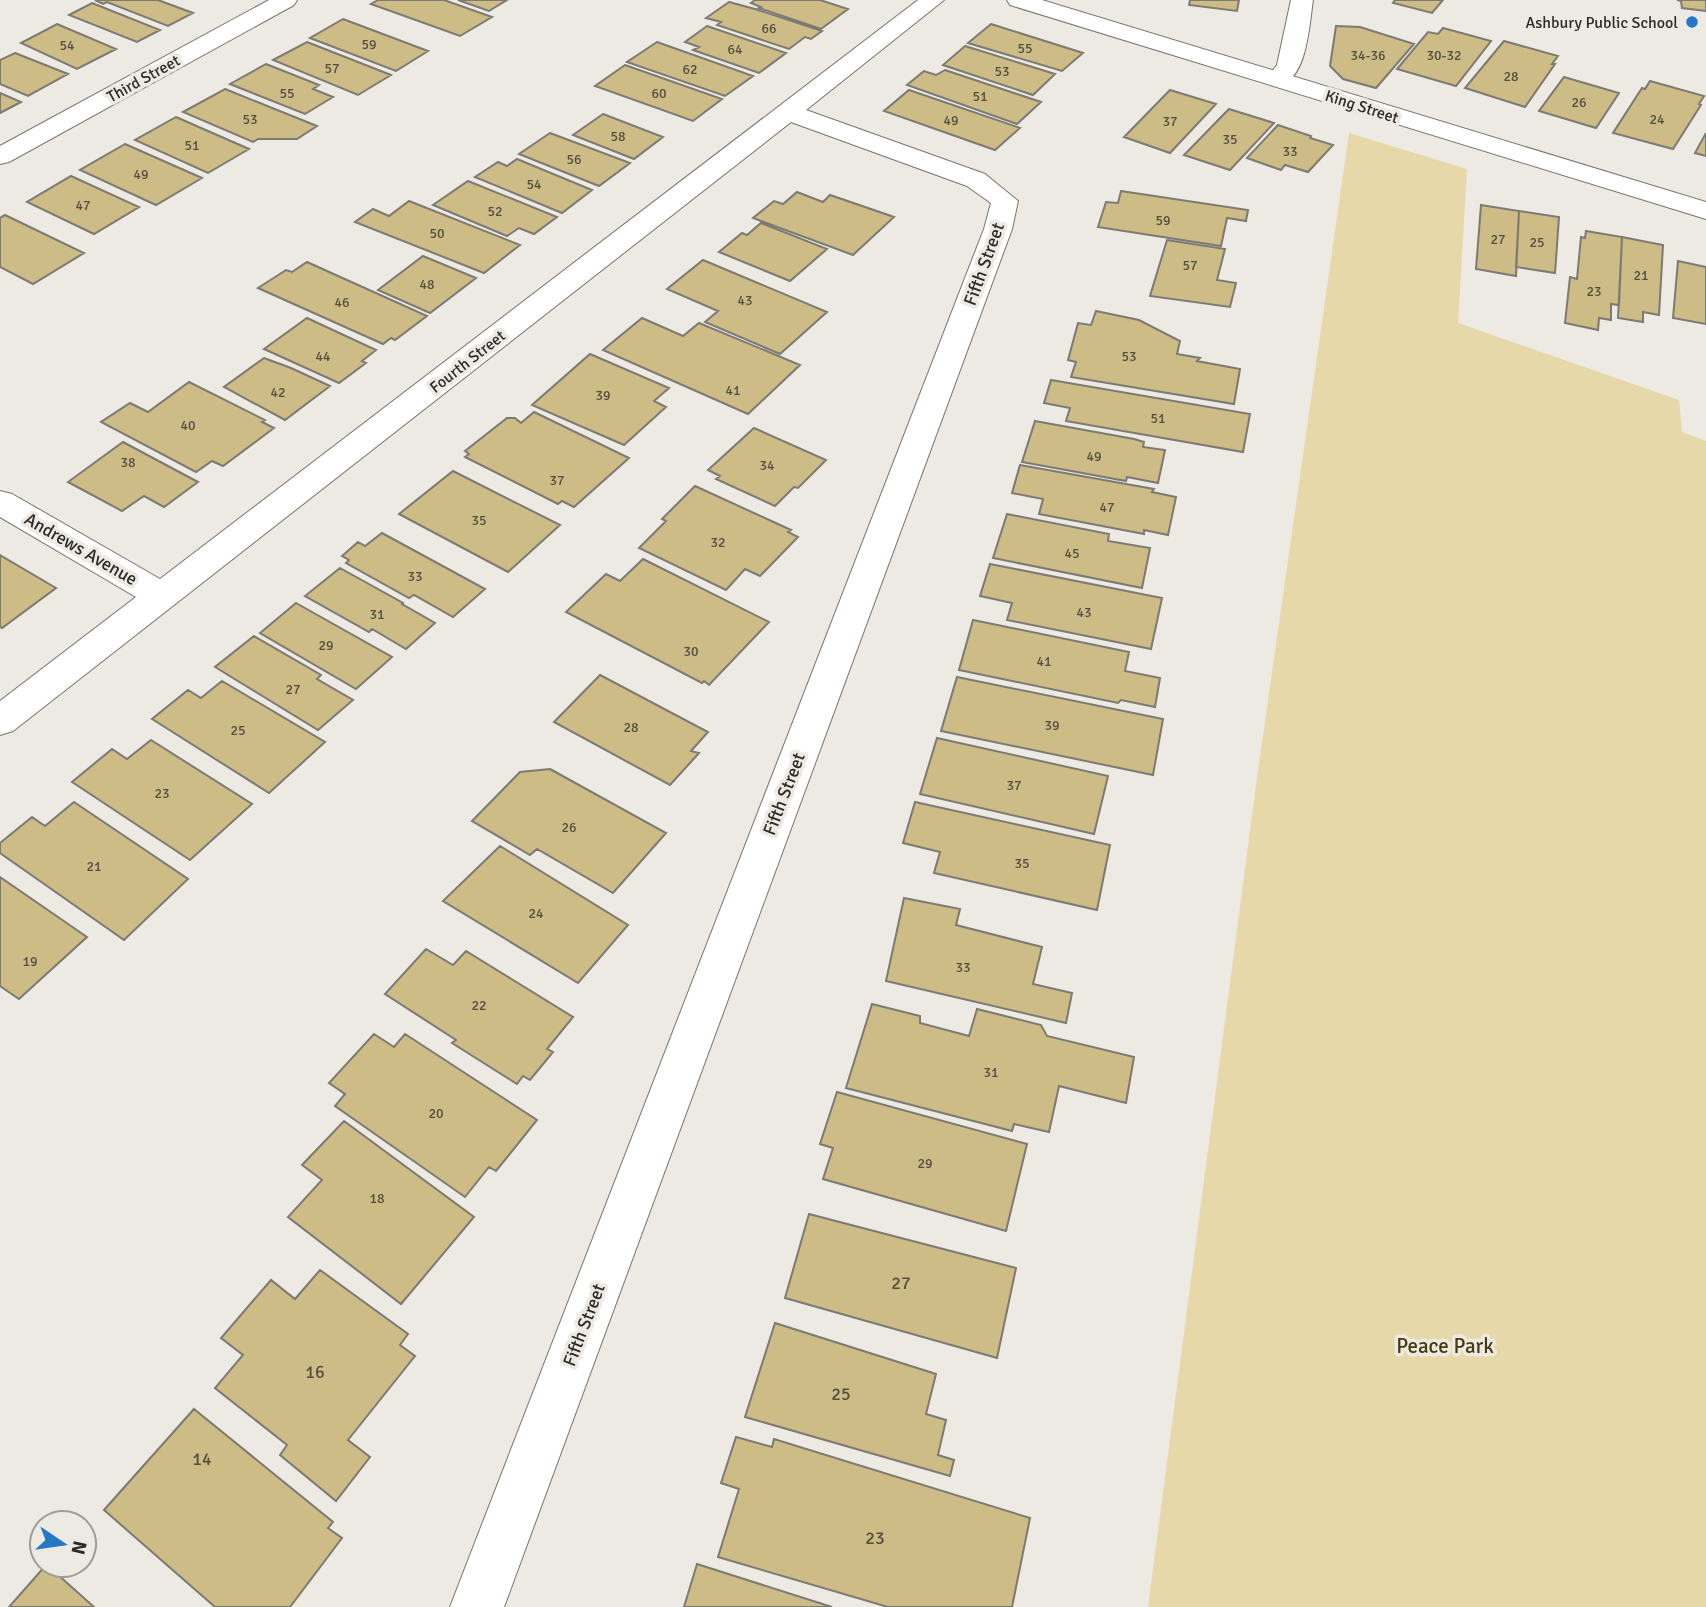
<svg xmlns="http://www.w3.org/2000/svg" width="1706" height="1607" viewBox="0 0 1706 1607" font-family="Signika,sans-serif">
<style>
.green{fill:#e7d8a9}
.building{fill:#cdbc86;stroke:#7c7a73;stroke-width:2}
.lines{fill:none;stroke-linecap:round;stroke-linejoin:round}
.minor-casing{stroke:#77756e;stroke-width:2}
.secondary-casing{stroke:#77756e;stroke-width:2}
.minor{fill:#fff;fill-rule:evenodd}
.secondary{fill:#fff;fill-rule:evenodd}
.poi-dot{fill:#2478c6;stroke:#eceae2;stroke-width:2.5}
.labels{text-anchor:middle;stroke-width:7;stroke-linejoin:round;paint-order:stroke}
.number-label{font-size:14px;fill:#544e3f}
.far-poi-label{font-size:16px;fill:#2b2a27;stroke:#eceae2;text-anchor:end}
.far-street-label{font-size:16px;fill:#2b2a27;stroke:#eceae2}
.street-label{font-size:18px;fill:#2b2a27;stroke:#eceae2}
.near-number-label{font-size:18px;fill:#544e3f}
.near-park-label{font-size:21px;fill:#45390d;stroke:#eceae2}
</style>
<rect width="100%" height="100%" fill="#eceae2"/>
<path class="green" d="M 1349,133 L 1467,169 L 1458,323 L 1679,400 L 1682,432 L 1706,441 L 1706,1607 L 1148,1607 L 1256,785 Z"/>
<path class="building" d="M 95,0 L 158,0 L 193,13 L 168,26 L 107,2 L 103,4 Z
M 378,0 L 444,0 L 492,17 L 460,36 L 371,4 Z
M 458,0 L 507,0 L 489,11 Z
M 755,0 L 820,0 L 848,9 L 821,29 L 759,8 L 761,7 L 751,3 Z
M 1190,0 L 1239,0 L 1237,11 L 1189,5 Z
M 1395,0 L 1443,0 L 1432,13 L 1393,3 Z
M 1677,0 L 1706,0 L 1706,11 L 1682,8 L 1681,1 Z
M 729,2 L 755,9 L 822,31 L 811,39 L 805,37 L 789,49 L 717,25 L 721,22 L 706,18 Z
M 92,3 L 160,30 L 137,42 L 69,15 Z
M 343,19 L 428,51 L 396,71 L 310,38 Z
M 57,24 L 116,49 L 77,69 L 21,43 Z
M 991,24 L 1083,53 L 1062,71 L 968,43 Z
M 707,26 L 786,53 L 759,73 L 693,50 L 699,47 L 685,42 Z
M 1336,26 L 1360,27 L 1414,44 L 1376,88 L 1343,79 L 1330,66 Z
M 1443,28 L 1491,41 L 1456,86 L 1397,69 L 1428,32 L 1438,34 Z
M 1504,41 L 1558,56 L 1552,64 L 1555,64 L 1525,107 L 1465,88 Z
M 307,42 L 391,75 L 358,95 L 273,60 Z
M 657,42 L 753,76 L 725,96 L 627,62 Z
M 965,46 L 1055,74 L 1033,95 L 943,65 Z
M 15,53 L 68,74 L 28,96 L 0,84 L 0,60 Z
M 266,64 L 319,85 L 313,89 L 333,97 L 305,114 L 230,84 Z
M 625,65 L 722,99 L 693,121 L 595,86 Z
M 945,70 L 1041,102 L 1017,124 L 907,85 L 924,71 L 936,75 Z
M 1564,77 L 1619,93 L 1596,128 L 1539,111 Z
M 1650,81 L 1704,96 L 1699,104 L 1701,105 L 1673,149 L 1613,133 L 1642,88 L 1645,89 Z
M 225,89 L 317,126 L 297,139 L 258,139 L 253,142 L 183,112 Z
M 909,90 L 1020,128 L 995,150 L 884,111 Z
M 1170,90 L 1216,104 L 1170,153 L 1124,137 Z
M 0,93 L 21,102 L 0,113 Z
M 1229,109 L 1274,123 L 1230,170 L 1184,155 Z
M 603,114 L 663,137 L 634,159 L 573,135 Z
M 176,117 L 249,149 L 208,173 L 135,140 Z
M 1278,125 L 1311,136 L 1310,138 L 1333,145 L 1308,172 L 1285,165 L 1281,170 L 1247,158 Z
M 550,133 L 630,163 L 599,186 L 519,154 Z
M 1706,133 L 1706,156 L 1695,153 Z
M 125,144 L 202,178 L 156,205 L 80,170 Z
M 517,159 L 592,190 L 562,213 L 475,177 L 498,162 L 507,166 Z
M 71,176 L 139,207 L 94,234 L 27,202 Z
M 468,181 L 557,217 L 534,234 L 519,228 L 507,236 L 433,205 Z
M 1121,191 L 1248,210 L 1246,221 L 1227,218 L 1221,246 L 1098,227 L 1106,202 L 1118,203 Z
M 797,192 L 823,202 L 830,195 L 894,217 L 853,255 L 753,218 L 774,201 L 783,204 Z
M 409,201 L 520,245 L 484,273 L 355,222 L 373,209 L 389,216 Z
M 1481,205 L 1519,211 L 1516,276 L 1476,269 Z
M 1519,211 L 1559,217 L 1555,273 L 1516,267 Z
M 5,215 L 84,253 L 33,284 L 0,267 L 0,218 Z
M 761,223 L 827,249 L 790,281 L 719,252 L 742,233 L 747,235 Z
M 1586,231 L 1622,237 L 1619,305 L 1611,304 L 1611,320 L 1599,318 L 1598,330 L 1565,323 L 1570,277 L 1577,279 L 1581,237 L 1585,238 Z
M 1622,237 L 1663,245 L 1659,315 L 1643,312 L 1643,322 L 1618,318 Z
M 1167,240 L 1225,249 L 1217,280 L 1236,283 L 1230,307 L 1150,296 Z
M 423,256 L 476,278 L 430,313 L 378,290 Z
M 703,260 L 827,312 L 780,354 L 705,322 L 718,311 L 667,289 Z
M 1678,261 L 1706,267 L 1706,324 L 1673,318 Z
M 307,262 L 427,316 L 395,340 L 391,338 L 383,344 L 258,288 L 286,270 L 292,272 Z
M 1096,311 L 1139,320 L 1180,341 L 1177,354 L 1200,358 L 1197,361 L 1240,369 L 1234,404 L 1071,377 L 1076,362 L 1068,360 L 1078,323 L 1091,325 Z
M 307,318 L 376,350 L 362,361 L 366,363 L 339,383 L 264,349 Z
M 642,318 L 683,336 L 699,323 L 800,365 L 748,414 L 603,350 Z
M 590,354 L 669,388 L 654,401 L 666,407 L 624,445 L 532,405 Z
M 264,358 L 291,368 L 330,386 L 285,420 L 224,387 Z
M 1051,380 L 1250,414 L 1243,452 L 1066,421 L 1070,408 L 1044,403 Z
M 189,382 L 265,420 L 262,422 L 274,428 L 223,466 L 212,461 L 196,472 L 101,422 L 130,403 L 148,412 Z
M 534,412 L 629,458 L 574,507 L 562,501 L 558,504 L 465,457 L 469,454 L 465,451 L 507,418 L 515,418 L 521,423 Z
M 1035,421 L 1134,439 L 1144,442 L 1143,447 L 1165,450 L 1158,483 L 1127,477 L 1126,481 L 1022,462 Z
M 754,428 L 826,460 L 798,488 L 794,487 L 775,506 L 716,479 L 720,476 L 708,470 Z
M 123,442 L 198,482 L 164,507 L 144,496 L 122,511 L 68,482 Z
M 1020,465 L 1154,489 L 1152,492 L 1176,497 L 1168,535 L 1144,530 L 1144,534 L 1039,514 L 1043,499 L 1012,493 Z
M 453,471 L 560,525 L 508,572 L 399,514 Z
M 695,486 L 791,530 L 788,532 L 798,537 L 760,576 L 745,569 L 726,590 L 639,548 L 666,521 L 662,519 Z
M 1007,514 L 1109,534 L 1108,541 L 1150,548 L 1142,588 L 993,558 Z
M 382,533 L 485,589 L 453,617 L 414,595 L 409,598 L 346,563 L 349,560 L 342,556 L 358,542 L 365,546 Z
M 0,555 L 56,588 L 2,628 L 0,627 Z
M 643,559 L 769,622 L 709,685 L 704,681 L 702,683 L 566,612 L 606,574 L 620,581 Z
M 990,564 L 1162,598 L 1151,649 L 1007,620 L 1012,603 L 980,596 Z
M 340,568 L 403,603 L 402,604 L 435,623 L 406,649 L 372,629 L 369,632 L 305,596 Z
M 296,603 L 392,657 L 356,689 L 260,633 Z
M 973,620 L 1129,652 L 1125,671 L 1160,678 L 1155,707 L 1121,700 L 1118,703 L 959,670 Z
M 254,636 L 321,675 L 317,679 L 353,700 L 318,730 L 215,667 Z
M 600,675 L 708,732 L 691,751 L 699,753 L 670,785 L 554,722 Z
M 957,677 L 1163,719 L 1153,775 L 941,731 Z
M 222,681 L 325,742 L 269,793 L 152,719 L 188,690 L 201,698 Z
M 937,738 L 1108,776 L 1094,834 L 920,794 Z
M 151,740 L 252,804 L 190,860 L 72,782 L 112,749 L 127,759 Z
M 550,769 L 666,833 L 613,893 L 537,849 L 530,855 L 472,821 L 520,772 Z
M 74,802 L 188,879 L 124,940 L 0,853 L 0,843 L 32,817 L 45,826 Z
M 915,802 L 1110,845 L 1097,910 L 934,873 L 940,852 L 903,843 Z
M 500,846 L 628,925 L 578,983 L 443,901 Z
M 0,877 L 87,937 L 19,999 L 0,986 Z
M 904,898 L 960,909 L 956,925 L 1042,947 L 1033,984 L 1072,993 L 1066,1023 L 886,981 Z
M 426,949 L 453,965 L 466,951 L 573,1017 L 547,1049 L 553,1052 L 530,1080 L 523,1076 L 517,1084 L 452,1043 L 456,1040 L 385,994 Z
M 872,1004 L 920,1016 L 920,1023 L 969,1036 L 977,1009 L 1041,1025 L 1047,1036 L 1134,1057 L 1126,1103 L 1059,1086 L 1049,1132 L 1014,1124 L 1012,1131 L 846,1088 Z
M 374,1034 L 394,1047 L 405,1034 L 537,1120 L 496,1171 L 489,1167 L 465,1197 L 335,1106 L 345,1094 L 329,1083 Z
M 837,1092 L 1027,1144 L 1006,1231 L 823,1179 L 833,1148 L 820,1144 Z
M 344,1121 L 474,1217 L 401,1304 L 288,1217 L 322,1180 L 302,1165 Z
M 809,1214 L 1016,1268 L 997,1358 L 785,1298 Z
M 320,1270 L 408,1334 L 400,1345 L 415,1356 L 348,1440 L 370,1457 L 336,1501 L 280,1455 L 287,1445 L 215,1388 L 243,1355 L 221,1338 L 271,1280 L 295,1299 Z
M 775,1323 L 936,1374 L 926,1414 L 946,1420 L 938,1455 L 954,1460 L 950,1476 L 745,1417 Z
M 194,1409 L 333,1522 L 328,1528 L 342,1538 L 290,1607 L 215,1607 L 104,1510 Z
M 736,1437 L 772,1447 L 774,1439 L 1030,1518 L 1012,1607 L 888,1607 L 718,1557 L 739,1489 L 721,1483 Z
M 697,1564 L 832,1607 L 684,1607 Z
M 46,1565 L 47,1565 L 94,1607 L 9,1607 Z"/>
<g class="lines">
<defs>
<path id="minor" d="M 269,0 L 297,0 L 294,5 L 9,162 L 0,164 L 0,146 Z
M 918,0 L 944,0 L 806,110 L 985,174 L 1018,201 L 1012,229 L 504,1607 L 450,1607 L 984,229 L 991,203 L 967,186 L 791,122 L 13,731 L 0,735 L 0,701 L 136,597 L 0,517 L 0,491 L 12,494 L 160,579 Z
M 1291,0 L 1313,0 C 1309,25 1307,93 1269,84 L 1266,79 L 1277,65 Z"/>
<path id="secondary" d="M 1007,0 L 1042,0 L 1706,202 L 1706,219 L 1010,5 Z"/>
</defs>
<use href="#minor" class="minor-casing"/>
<use href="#secondary" class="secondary-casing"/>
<use href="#minor" class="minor"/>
<use href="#secondary" class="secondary"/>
</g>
<circle class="poi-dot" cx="1692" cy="22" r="7"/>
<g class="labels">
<g class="number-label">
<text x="769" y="33">66</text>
<text x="369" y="49">59</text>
<text x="67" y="50">54</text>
<text x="1025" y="53">55</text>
<text x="735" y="54">64</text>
<text x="1368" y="60">34-36</text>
<text x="1444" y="60">30-32</text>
<text x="332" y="73">57</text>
<text x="690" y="74">62</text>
<text x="1002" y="76">53</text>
<text x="1511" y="81">28</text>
<text x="287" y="98">55</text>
<text x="659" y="98">60</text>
<text x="980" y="101">51</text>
<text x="1579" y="107">26</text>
<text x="250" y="124">53</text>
<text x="1657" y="124">24</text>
<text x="951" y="125">49</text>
<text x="1170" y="126">37</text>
<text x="618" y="141">58</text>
<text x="1230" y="144">35</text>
<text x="192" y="150">51</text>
<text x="1290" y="156">33</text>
<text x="574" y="164">56</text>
<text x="141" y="179">49</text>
<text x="534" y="189">54</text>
<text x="83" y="210">47</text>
<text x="495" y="216">52</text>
<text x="1163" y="225">59</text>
<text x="437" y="238">50</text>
<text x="1498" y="244">27</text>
<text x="1537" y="247">25</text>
<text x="1190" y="270">57</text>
<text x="1641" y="280">21</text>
<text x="427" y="289">48</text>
<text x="1594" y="296">23</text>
<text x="745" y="305">43</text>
<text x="342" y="307">46</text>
<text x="323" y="361">44</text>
<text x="1129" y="361">53</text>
<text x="733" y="395">41</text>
<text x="278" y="397">42</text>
<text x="603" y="400">39</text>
<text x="1158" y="423">51</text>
<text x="188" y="430">40</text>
<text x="1094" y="461">49</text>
<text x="128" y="467">38</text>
<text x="767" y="470">34</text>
<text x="557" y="485">37</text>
<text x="1107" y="512">47</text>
<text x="479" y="525">35</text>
<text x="718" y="547">32</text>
<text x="1072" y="558">45</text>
<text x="415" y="581">33</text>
<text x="1084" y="617">43</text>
<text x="377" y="619">31</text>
<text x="326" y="650">29</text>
<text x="691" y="656">30</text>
<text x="1044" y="666">41</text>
<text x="293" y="694">27</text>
<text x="1052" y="730">39</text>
<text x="631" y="732">28</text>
<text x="238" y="735">25</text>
<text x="1014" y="790">37</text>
<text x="162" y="798">23</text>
<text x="569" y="832">26</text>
<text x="1022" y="868">35</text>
<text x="94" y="871">21</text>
<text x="536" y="918">24</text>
<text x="30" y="966">19</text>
<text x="963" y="972">33</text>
<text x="479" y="1010">22</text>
<text x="991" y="1077">31</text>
<text x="436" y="1118">20</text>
<text x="925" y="1168">29</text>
<text x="377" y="1203">18</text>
</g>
<g class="far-poi-label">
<text x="1678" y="28">Ashbury Public School</text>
</g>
<g class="far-street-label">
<text transform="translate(143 78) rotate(-29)" y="6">Third Street</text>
<text transform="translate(1362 106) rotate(18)" y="6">King Street</text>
<text transform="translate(467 361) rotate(-38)" y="6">Fourth Street</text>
</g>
<g class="street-label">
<text transform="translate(984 264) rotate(-70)" y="6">Fifth Street</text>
<text transform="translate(81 549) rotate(30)" y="6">Andrews Avenue</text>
<text transform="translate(784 794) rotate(-69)" y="6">Fifth Street</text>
<text transform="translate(584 1325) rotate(-69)" y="6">Fifth Street</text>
</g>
<g class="near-number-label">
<text x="901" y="1289">27</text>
<text x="315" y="1378">16</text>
<text x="841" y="1400">25</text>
<text x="202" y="1465">14</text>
<text x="875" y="1544">23</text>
</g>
<g class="near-park-label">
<text x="1445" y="1353">Peace Park</text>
</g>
</g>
<g transform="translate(63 1544) rotate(103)"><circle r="33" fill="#eceae2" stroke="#9f9d97" stroke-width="2"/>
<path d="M0-5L12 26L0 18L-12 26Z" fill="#2478c6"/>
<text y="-10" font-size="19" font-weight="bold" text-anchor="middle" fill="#2b2a27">N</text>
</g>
</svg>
